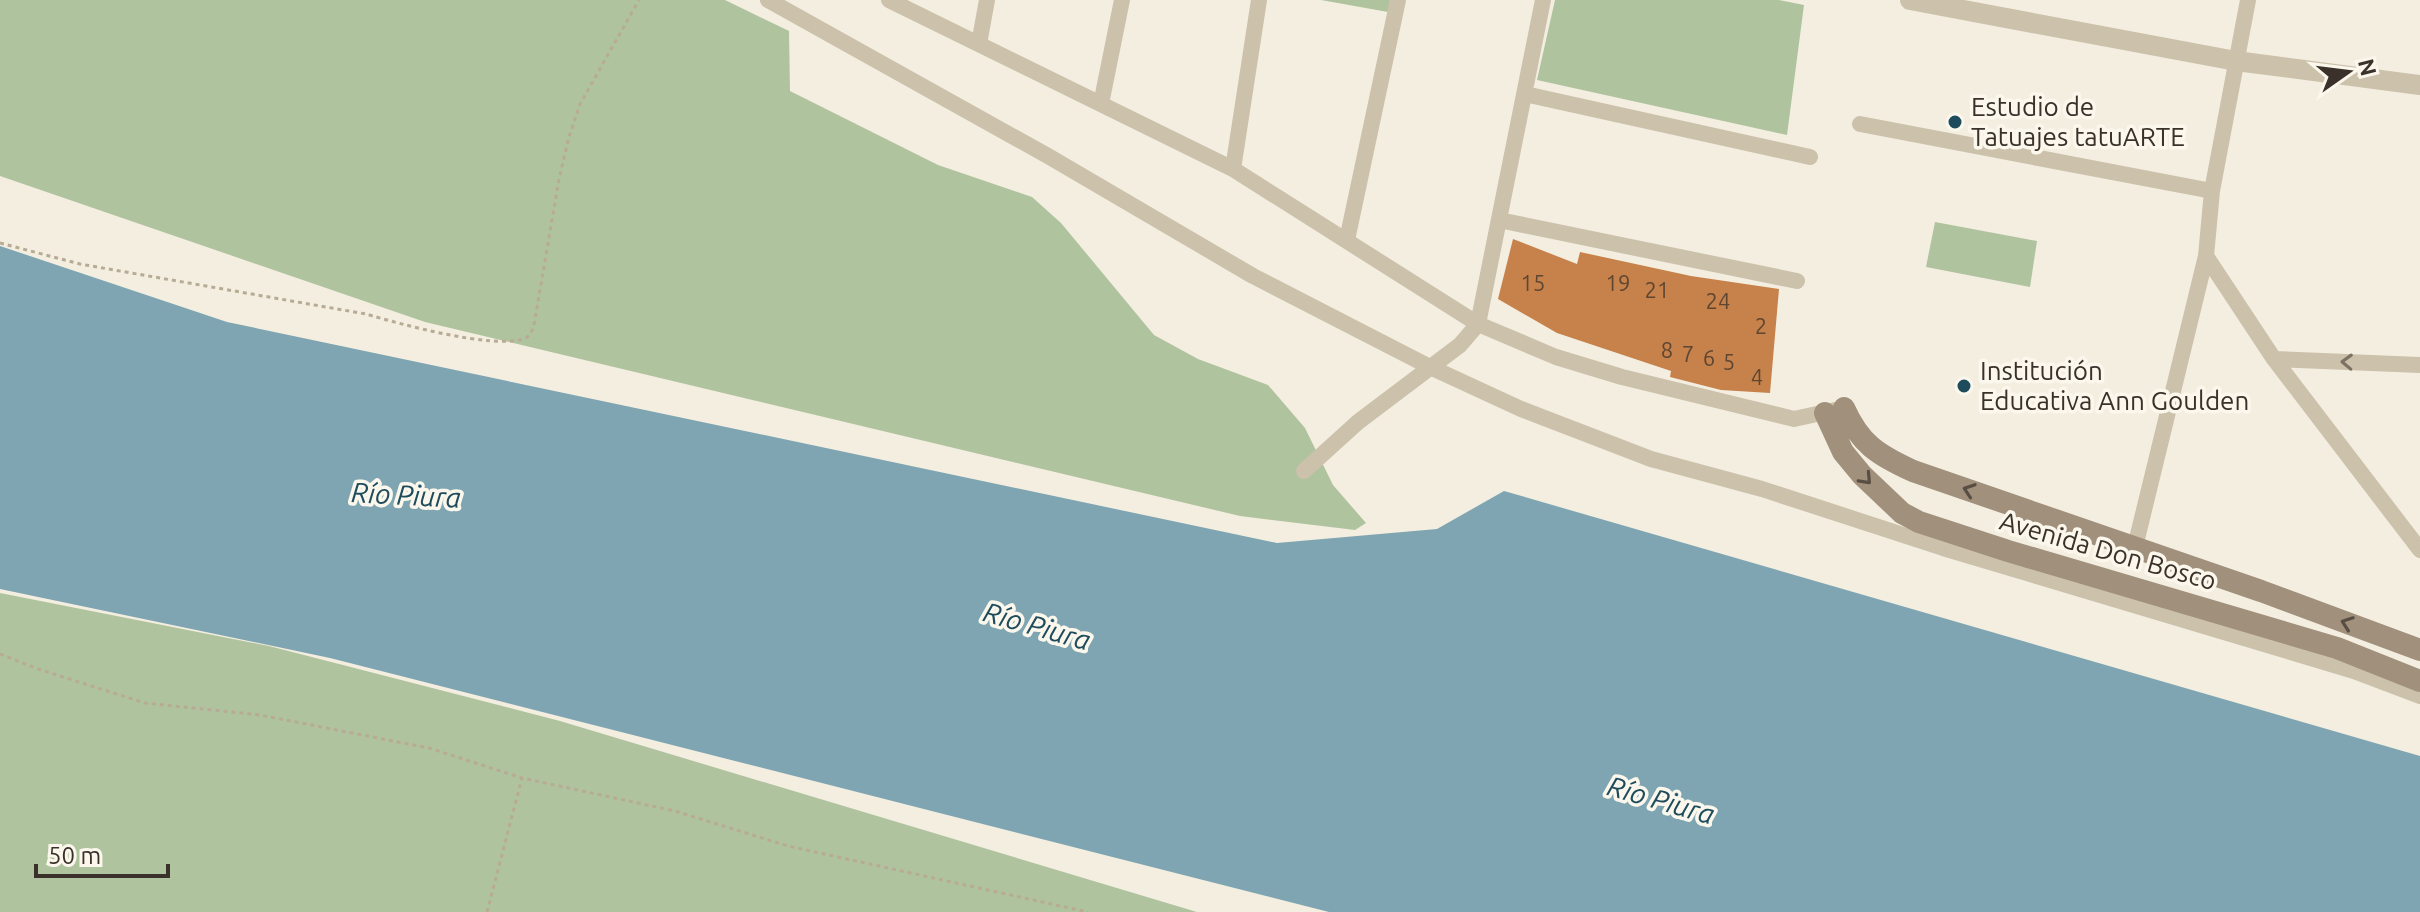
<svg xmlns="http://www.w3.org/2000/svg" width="2420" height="912" viewBox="0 0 2420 912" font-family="Ubuntu,sans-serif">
<rect width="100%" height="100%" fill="#f3eee0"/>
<path fill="#b0c39f" d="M0 0H725L789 31 790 91 938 165 1032 197 1061 223 1154 335 1198 359 1268 385 1305 428 1333 485 1366 523 1355 530 1240 516 425 322 0 176Z
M1321 0H1390L1388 12Z
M1555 0H1779L1804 5 1787 135 1537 80Z
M1935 222 2037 241 2030 287 1926 267Z
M0 593 269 646 560 721 1197 912H0Z"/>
<path fill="#7ea5b1" d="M0 246 227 322 1277 543 1437 529 1504 491 2420 756V912H1329L330 658 0 589Z"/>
<path fill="#c7814a" d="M1513 239 1577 264 1580 252 1691 276 1779 289 1770 393 1721 390 1670 377 1671 371 1557 333 1498 299Z"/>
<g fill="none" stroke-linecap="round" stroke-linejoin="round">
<path stroke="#b8ab95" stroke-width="3" stroke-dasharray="4 4" stroke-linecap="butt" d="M0 243 80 264 366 314C400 324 490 349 523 339 530 337 532 331 534 325L559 179 569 137 580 104 639 0
M0 654 38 669 145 703 260 715 429 748 522 778 675 811 788 846 1088 912
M487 912 522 778"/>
<path stroke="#ccc1ab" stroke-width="16" d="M768 0 1048 156 1253 276 1430 367 1521 409 1651 459 1762 489 1943 548 2354 671 2420 696
M889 0 1233 169 1478 324 1556 357 1622 377 1794 419 1835 410
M979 44 987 0
M1525 94 1810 157
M1101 104 1122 0
M1860 124 2212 191
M1233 169 1259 0
M1499 220 1797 281
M1347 240 1398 0
M2206 256 2274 359 2420 550
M2274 359 2420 365
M1304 471 1358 422 1460 345 1478 324 1543 0
M2135 547 2206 256 2212 191 2248 0"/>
<path stroke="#ccc1ab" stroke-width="20" d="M1910 0 2236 61 2420 85"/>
<path stroke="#a0907c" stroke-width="22" d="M1844 408C1860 444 1878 455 1913 471L2261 591 2420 650
M1825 413 1843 452 1862 475 1902 513 1919 522 2008 551 2337 648 2420 681"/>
</g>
<defs><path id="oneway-chevron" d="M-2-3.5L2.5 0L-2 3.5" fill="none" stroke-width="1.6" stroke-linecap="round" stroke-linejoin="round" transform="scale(2)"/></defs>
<use stroke="#7c7264" href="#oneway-chevron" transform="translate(2347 362) rotate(-178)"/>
<g stroke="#594e43">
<use href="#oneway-chevron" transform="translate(1866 479) rotate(47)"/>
<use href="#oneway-chevron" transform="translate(1969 490) rotate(-161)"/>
<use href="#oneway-chevron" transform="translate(2347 623) rotate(-160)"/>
</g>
<g fill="#1f4c5c" stroke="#fbf7ec" stroke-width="3">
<circle cx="1955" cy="122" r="8"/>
<circle cx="1964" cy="386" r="8"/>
</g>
<g text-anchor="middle" stroke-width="7" stroke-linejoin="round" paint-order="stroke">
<g font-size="22" fill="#5d4632">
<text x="1533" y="291">15</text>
<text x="1618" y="291">19</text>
<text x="1657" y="298">21</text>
<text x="1718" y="309">24</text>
<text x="1761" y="334">2</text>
<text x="1667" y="358">8</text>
<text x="1688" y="362">7</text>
<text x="1709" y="366">6</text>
<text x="1729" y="370">5</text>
<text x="1757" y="385">4</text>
</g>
<g font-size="26" fill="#3a322a" stroke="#fbf7ec" text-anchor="start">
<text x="1971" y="116">Estudio de<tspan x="1971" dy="30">Tatuajes tatuARTE</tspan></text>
<text x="1980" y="380">Institución<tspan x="1980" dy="30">Educativa Ann Goulden</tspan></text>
</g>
<g font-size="26" fill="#3a322a" stroke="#fbf7ec">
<text transform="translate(2108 551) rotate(16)" y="9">Avenida Don Bosco</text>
</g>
<g font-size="28" font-style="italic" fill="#1f4c5c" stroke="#fbf7ec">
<text transform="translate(406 495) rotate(3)" y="10">Río Piura</text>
<text transform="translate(1037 626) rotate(16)" y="10">Río Piura</text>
<text transform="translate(1661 800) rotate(16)" y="10">Río Piura</text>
</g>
</g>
<g transform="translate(2348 72) rotate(76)" stroke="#fbf7ec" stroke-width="6" paint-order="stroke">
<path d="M0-6L14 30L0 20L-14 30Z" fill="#3a322a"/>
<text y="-12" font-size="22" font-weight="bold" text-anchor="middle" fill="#3a322a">N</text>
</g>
<path d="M36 864v12h132v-12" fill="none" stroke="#3a322a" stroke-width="4"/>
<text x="48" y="864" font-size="24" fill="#3a322a" stroke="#fbf7ec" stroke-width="6" paint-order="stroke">50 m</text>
</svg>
